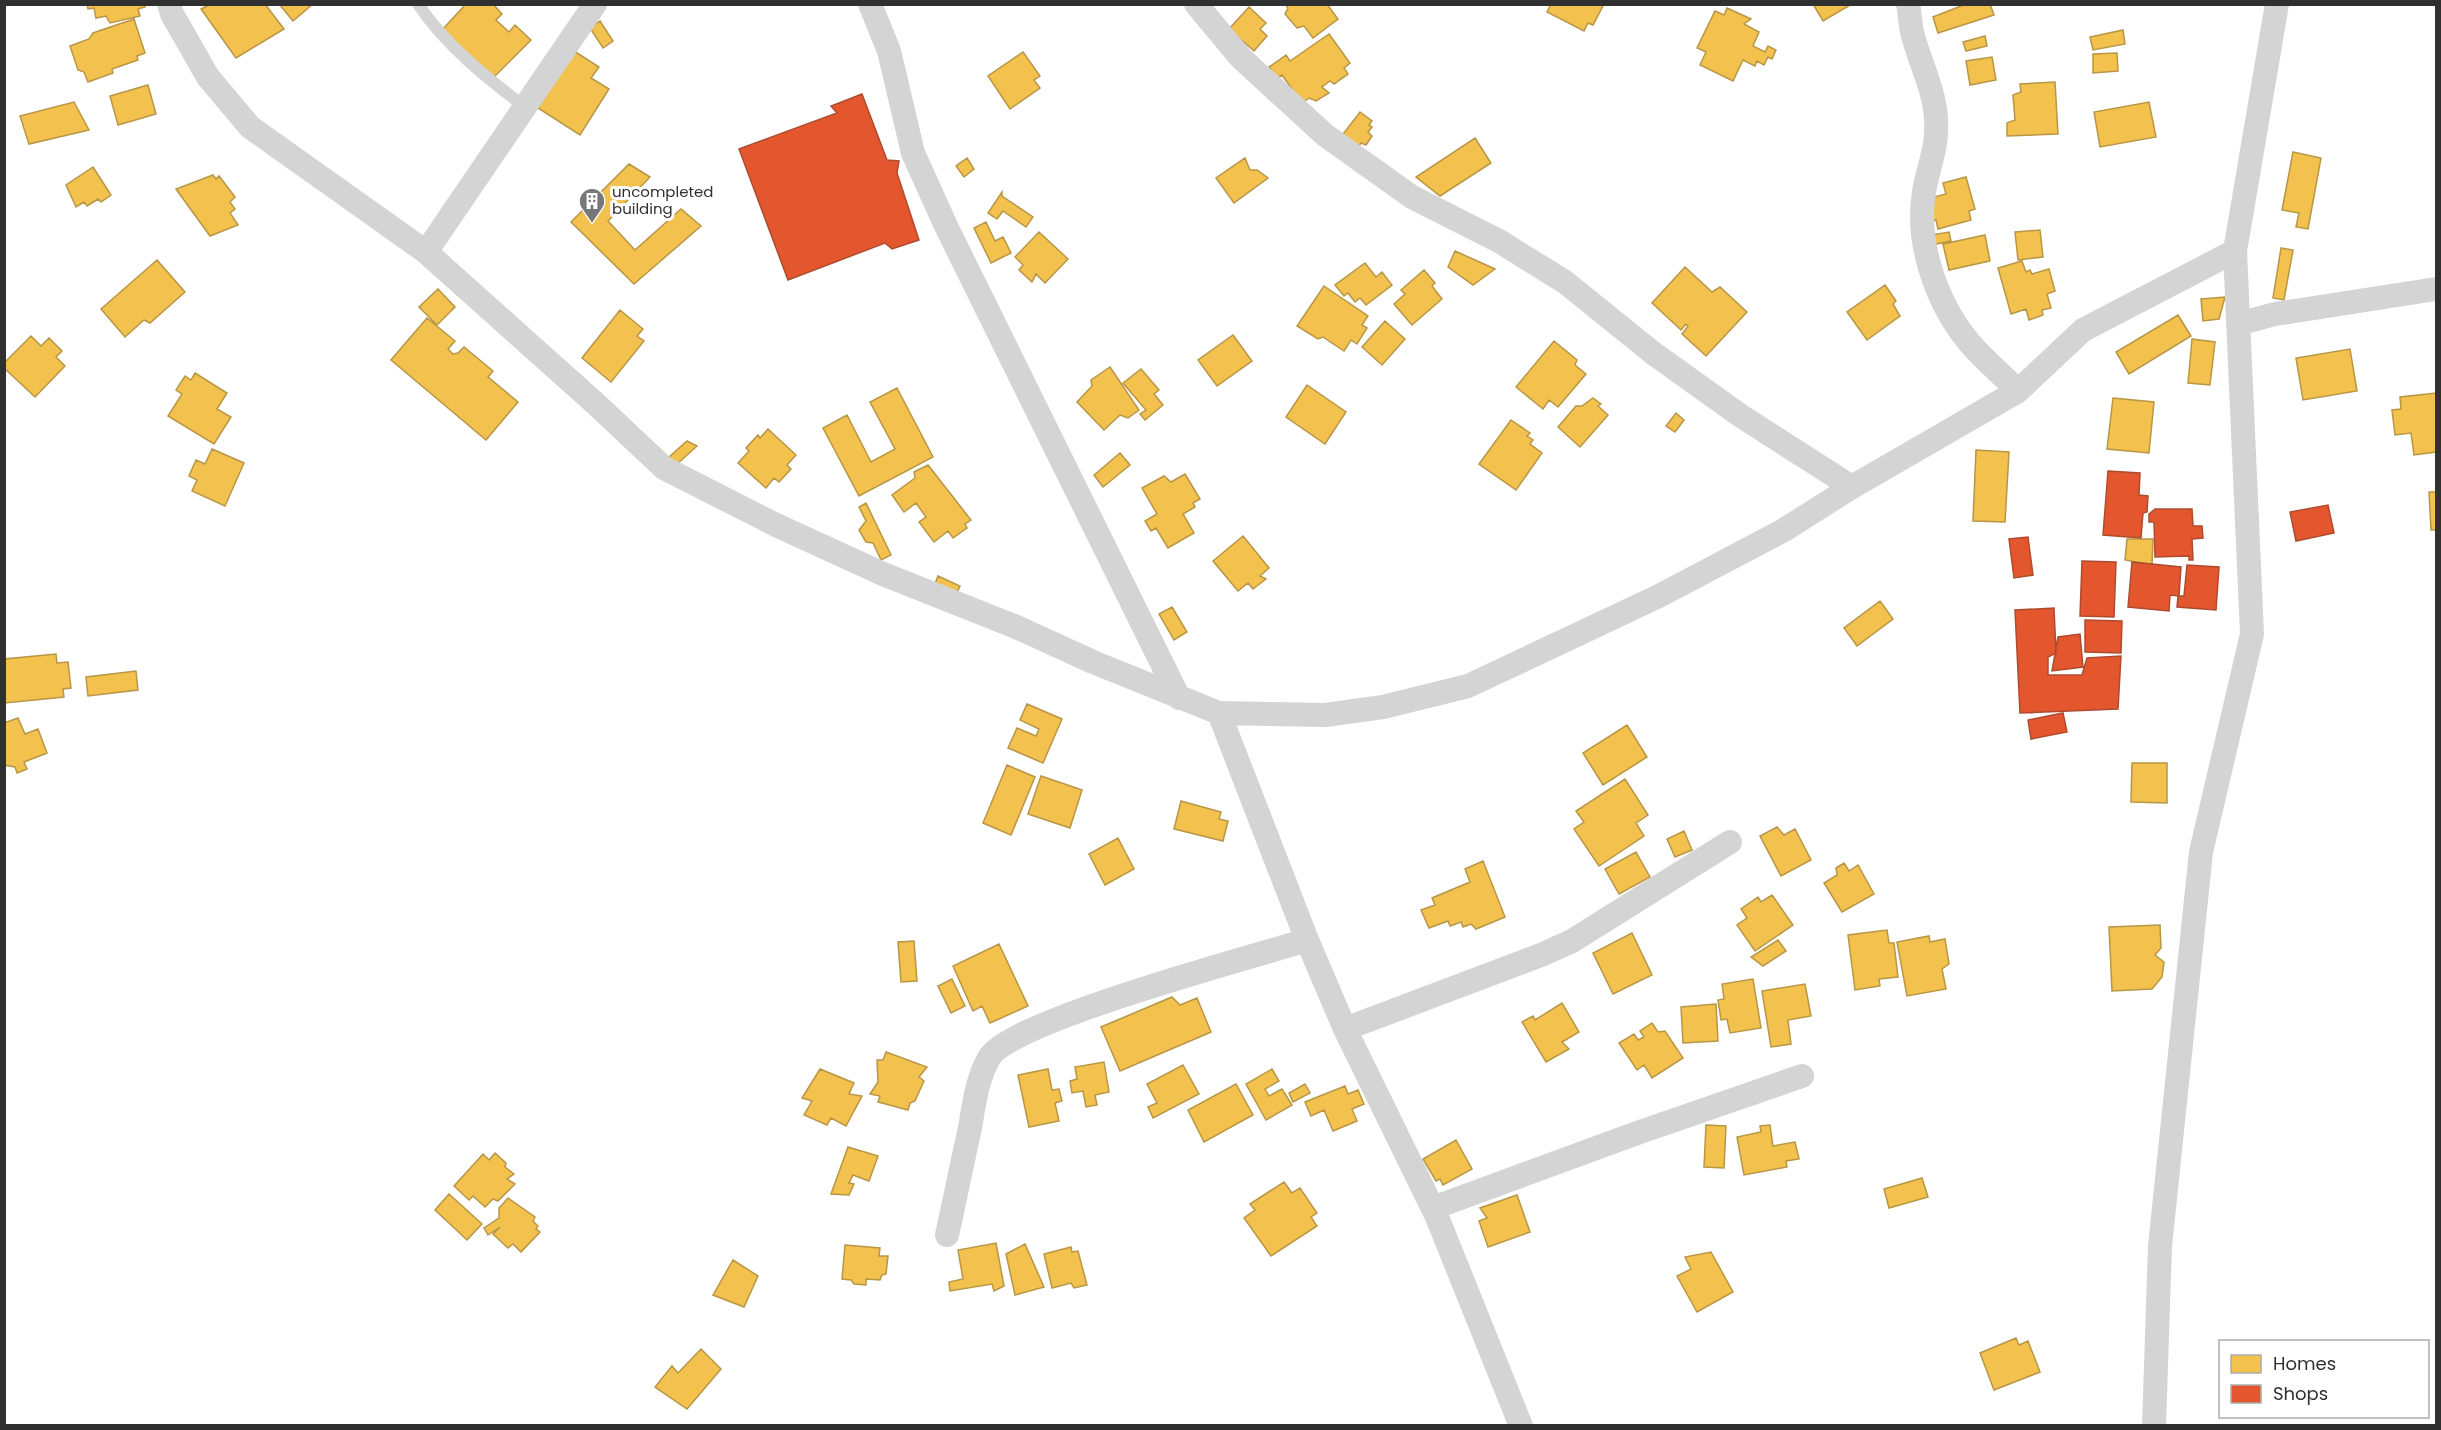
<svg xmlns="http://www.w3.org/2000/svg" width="2441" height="1430" viewBox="0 0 2441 1430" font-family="Poppins,sans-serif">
<rect width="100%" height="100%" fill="#fff"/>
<path fill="#f2c14e" stroke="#b89645" stroke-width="1.5" d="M87 4H145V7L138 9 140 16 110 23 106 16 96 18 94 8 88 9Z
M211 4H265L284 29 236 58 201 9Z
M279 4H313L293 21Z
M466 4H493L502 14 496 20 509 32 515 25 531 40 492 79 442 30Z
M1285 4H1327L1338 19 1313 38 1304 26 1297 28 1285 14 1288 8Z
M1551 4H1604L1593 25 1588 23 1584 31 1547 12Z
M1813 4H1852L1823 21Z
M1966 4H1990L1994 15 1938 33 1933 17Z
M1249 7 1266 23 1260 29 1267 36 1254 51 1229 29Z
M1727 8 1751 19 1744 24 1759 32 1753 46 1765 52 1768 46 1776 50 1772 59 1768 57 1764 65 1757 61 1755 66 1743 60 1733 81 1700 65 1706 52 1697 48 1715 11 1724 15Z
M134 19 145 53 137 56 138 60 112 69 113 73 88 82 84 72 78 70 70 46 89 39 93 33Z
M600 21 613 41 603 48 590 28Z
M2123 30 2125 44 2093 50 2090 37Z
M1329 34 1350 63 1344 68 1348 74 1334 84 1330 81 1322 87 1329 93 1316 101 1309 98 1302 103 1282 75 1277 78 1269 67 1286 55 1290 61Z
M1985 36 1987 46 1966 51 1963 42Z
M574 51 599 67 591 78 609 89 580 135 538 108Z
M1023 52 1040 76 1034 80 1040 88 1010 109 988 76Z
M2117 53 2118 71 2093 73V54Z
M1992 57 1996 80 1970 85 1966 61Z
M2055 82 2058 134 2007 136V123L2015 120 2013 95 2021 92 2020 84Z
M148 85 156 114 118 125 110 96Z
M74 102 89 130 29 144 20 116Z
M2149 102 2156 137 2100 147 2094 112Z
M1360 112 1372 121 1369 125 1372 127 1368 132 1372 136 1366 145 1361 143 1356 150 1340 138Z
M1475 138 1491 163 1440 196 1416 177Z
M2293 152 2321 158 2308 229 2296 227 2299 213 2282 210Z
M967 158 974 169 964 177 956 166Z
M1245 158 1250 170H1257L1268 178 1234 203 1216 178Z
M629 164 650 177 608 221 635 250 681 209 701 226 634 284 571 222Z
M93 167 111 195 101 202 98 199 87 206 84 202 76 207 66 185Z
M213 175 216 179 219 176 235 197 230 202 235 209 230 213 238 225 210 236 176 189Z
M1966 177 1975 209 1969 211 1971 220 1938 229 1936 220 1928 222 1926 199 1946 194 1943 183Z
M1002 192V196L1033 217 1026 227 1003 211 997 219 988 213Z
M986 222 995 241 1003 237 1011 253 991 263 974 228Z
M2040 230 2043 257 2018 260 2015 232Z
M1039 232 1068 259 1045 283 1036 274 1032 282 1019 270 1023 265 1015 257Z
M1949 232 1951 241 1932 245 1931 235Z
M1985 235 1990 261 1949 270 1943 244Z
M2281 248 2293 250 2284 300 2273 298Z
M1455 251 1495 269 1473 285 1448 267Z
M157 260 185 292 150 323 144 320 125 337 101 309Z
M2022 261 2026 272 2030 270 2032 274 2049 269 2055 291 2047 294 2051 308 2042 310 2043 315 2029 320 2026 309 2011 314 1998 268Z
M1365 263 1376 277 1382 272 1392 285 1366 305 1360 298 1355 302 1348 293 1344 296 1335 285Z
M1685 267 1712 292 1720 287 1747 312 1706 356 1682 334 1688 326 1686 324 1681 330 1652 303Z
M1424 270 1435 283 1432 286 1442 299 1412 325 1394 304 1405 294 1401 290Z
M1885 285 1896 301 1893 304 1900 316 1867 340 1847 312Z
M1324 286 1368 316 1362 325 1367 328 1357 344 1351 340 1344 351 1323 337 1318 339 1297 326Z
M438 289 455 307 437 325 419 307Z
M2225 297 2219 319 2203 321 2201 299Z
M620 310 643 329 637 336 644 341 611 382 582 358Z
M2178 315 2191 336 2129 374 2116 352Z
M427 318 455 341 448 349 453 354 458 353 464 347 493 371 488 377 518 402 486 440 391 360Z
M1385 321 1405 339 1382 365 1362 347Z
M1233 335 1252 361 1217 386 1198 360Z
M31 336 41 346 49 338 62 351 56 357 65 366 35 397 4 368V363Z
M2192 339 2215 342 2210 385 2188 383Z
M1554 341 1577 360 1575 365 1586 374 1558 407 1549 400 1543 409 1516 387Z
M2350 349 2357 391 2303 400 2296 358Z
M1110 367 1139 410 1128 418 1120 415 1104 430 1077 402 1092 386 1091 380Z
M1141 369 1159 390 1154 394 1163 405 1145 420 1140 414 1146 410 1123 383Z
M195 373 227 393 217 409 231 417 214 444 168 416 182 394 176 390 185 376 191 380Z
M1307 385 1346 412 1325 444 1286 417Z
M897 388 933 457 859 496 823 428 847 415 871 462 895 449 870 402Z
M2436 393V452L2414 455 2411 433 2395 435 2392 410 2401 409 2400 397Z
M1593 398 1601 404 1598 406 1608 415 1580 447 1558 427 1576 406H1582Z
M2113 398 2154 402 2149 453 2107 449Z
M1676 413 1684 420 1675 432 1666 426Z
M1511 420 1530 433 1527 436 1533 440 1530 444 1542 453 1516 490 1479 464Z
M768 429 796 455 787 465 791 469 779 482 774 478 766 488 738 463 749 451 746 448 758 435 760 438Z
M687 441 697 446 676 465 669 457Z
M212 449 244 463 225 506 192 491 197 480 189 476 196 460 205 464Z
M1976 450 2009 452 2005 522 1973 521Z
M1120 453 1130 465 1103 487 1094 475Z
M928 465 971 520 965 524 967 528 953 538 948 531 934 542 919 522 926 517 916 503 904 512 892 495 915 478 914 472Z
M1185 474 1200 499 1193 503 1195 507 1183 514 1194 533 1168 548 1156 528 1151 531 1145 521 1157 514 1142 488 1164 476 1171 482Z
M2429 492H2436V530H2431Z
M866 503 891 555 881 560 873 543 866 542 859 530 866 521 859 507Z
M1243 536 1269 568 1260 576 1266 579 1253 589 1248 583 1238 591 1213 561Z
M2127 539H2153L2152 565 2125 560Z
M938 576 960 586 954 599 933 589Z
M1880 601 1893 619 1857 646 1844 628Z
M1172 607 1187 632 1174 640 1159 614Z
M56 654 57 663 68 662 71 688 63 689 64 697 5 703 4 659Z
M136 671 138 690 88 696 86 677Z
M1027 704 1062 719 1043 763 1008 748 1017 728 1036 736 1039 729 1020 720Z
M18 718 25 734 38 729 47 753 24 762 27 769 17 773 15 767 4 765V723Z
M1627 725 1647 757 1603 785 1583 753Z
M2132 763H2167V803L2131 802Z
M1007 765 1035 777 1011 835 983 823Z
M1041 776 1082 790 1070 828 1028 814Z
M1625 779 1648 815 1636 823 1644 836 1599 866 1574 829 1584 822 1576 811Z
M1181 801 1221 812 1219 819 1228 821 1223 841 1174 829Z
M1777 827 1784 835 1795 829 1811 860 1781 876 1760 836Z
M1684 831 1692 850 1675 857 1667 839Z
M1118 838 1134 869 1105 885 1089 854Z
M1636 852 1650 877 1619 894 1605 869Z
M1483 861 1505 917 1476 929 1471 924 1463 927 1461 922 1450 926 1448 921 1429 928 1421 910 1435 905 1432 898 1470 882 1465 869Z
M1844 863 1849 871 1858 865 1874 894 1842 912 1824 883 1837 875 1836 868Z
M1772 895 1793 925 1755 951 1737 925 1747 918 1741 909 1758 897 1761 902Z
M2160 925 2161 948 2155 955 2164 962 2162 977 2152 989 2112 991 2109 927Z
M1887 930 1889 943H1894L1898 977 1879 979 1880 986 1855 990 1848 935Z
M1632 933 1652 975 1613 994 1593 953Z
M1929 936 1930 942 1945 939 1949 964 1942 969 1946 989 1907 996 1897 942Z
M1778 940 1786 951 1763 966 1751 957Z
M914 941 917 981 901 982 898 942Z
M999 944 1028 1006 990 1023 982 1006 973 1011 953 966Z
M952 979 965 1006 951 1013 938 986Z
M1753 979 1761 1028 1730 1033 1727 1019 1721 1020 1718 1000 1724 999 1722 984Z
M1805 984 1811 1016 1788 1020 1791 1044 1771 1047 1762 991Z
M1172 997 1180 1005 1197 998 1211 1032 1120 1071 1101 1027Z
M1562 1003 1579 1032 1562 1042 1569 1049 1546 1062 1522 1022 1533 1016 1535 1020Z
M1716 1004 1718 1041 1683 1043 1681 1007Z
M1652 1023 1658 1032 1665 1031 1683 1058 1652 1078 1644 1065 1637 1070 1619 1043 1634 1034 1638 1040 1644 1037 1640 1031Z
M886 1052 927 1067 919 1077 924 1081 915 1101 910 1103 908 1110 878 1102 880 1096 870 1094 878 1082 877 1060H883Z
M1104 1062 1109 1092 1095 1095 1097 1105 1086 1107 1083 1091 1072 1093 1070 1081 1077 1079 1075 1067Z
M1183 1065 1199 1094 1153 1118 1148 1107 1157 1103 1147 1084Z
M820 1069 854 1083 849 1094 862 1096 846 1126 831 1118 827 1125 804 1115 812 1101 802 1098Z
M1048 1069 1052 1090 1059 1089 1062 1101 1055 1103 1059 1121 1029 1127 1018 1075Z
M1272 1069 1279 1081 1265 1089 1269 1096 1282 1089 1292 1105 1266 1120 1246 1084Z
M1236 1084 1253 1115 1204 1142 1188 1110Z
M1305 1084 1310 1093 1293 1102 1289 1093Z
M1345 1086 1348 1094 1358 1090 1364 1104 1352 1109 1357 1121 1333 1131 1324 1110 1311 1116 1305 1102Z
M1706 1125 1726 1126 1724 1168 1704 1167Z
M1770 1125 1773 1146 1795 1142 1799 1159 1786 1161 1787 1167 1744 1175 1737 1137 1761 1132 1760 1126Z
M1456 1140 1472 1169 1443 1185 1440 1179 1436 1181 1423 1159Z
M848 1147 878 1156 869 1181 853 1175 849 1183 854 1184 849 1195 831 1194Z
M495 1153 506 1163 505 1167 514 1174 507 1179 515 1184 498 1201 493 1199 485 1207 473 1196 469 1200 454 1186 483 1154 489 1160Z
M1922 1178 1928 1197 1889 1208 1884 1189Z
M1284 1182 1292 1193 1300 1188 1317 1213 1311 1217 1317 1226 1271 1256 1244 1218 1255 1210 1250 1204Z
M449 1194 482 1224 467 1240 435 1210Z
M1517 1195 1530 1232 1488 1247 1479 1221 1487 1218 1480 1208Z
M508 1198 535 1217 533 1221 538 1226 536 1229 540 1232 521 1252 513 1244 508 1248 493 1234 500 1227 488 1235 484 1228 499 1218V1208Z
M996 1243 1004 1286 994 1291 992 1284 950 1291 949 1282 963 1279 958 1250Z
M1025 1244 1044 1287 1015 1295 1006 1254Z
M845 1245 880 1248 879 1256H888L886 1274 882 1275 880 1280 866 1279V1285L854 1284 851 1280 842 1279Z
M1071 1247 1072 1252 1078 1251 1087 1285 1074 1288 1071 1283 1052 1288 1044 1254Z
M1711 1252 1733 1292 1697 1312 1677 1276 1691 1269 1685 1257Z
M733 1260 758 1276 744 1307 713 1295Z
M2016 1338 2019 1345 2028 1341 2040 1372 1994 1390 1980 1353Z
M701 1349 721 1369 687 1409 655 1387 672 1366 678 1373Z"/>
<path fill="#e4572e" stroke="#ae4b2f" stroke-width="1.5" d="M862 94 887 160 899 161 897 173 919 240 892 249 885 243 788 280 739 149 837 113 831 106Z
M2108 471 2140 473 2139 495 2148 496 2147 512 2143 513 2141 538 2103 535Z
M2328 505 2334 533 2296 541 2290 512Z
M2155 509H2192L2193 526H2202L2203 538 2192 539 2193 560H2189V556L2155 557 2154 522H2149V514Z
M2028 537 2033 575 2014 578 2009 539Z
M2082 561 2116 562 2114 617 2080 616Z
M2132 562 2181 567 2179 596 2170 595 2169 611 2128 607Z
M2187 565 2219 567 2216 610 2177 607 2178 596H2184Z
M2054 608 2056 653 2048 657V675H2082L2087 658 2121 656 2118 709 2020 713 2015 610Z
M2085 620 2122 621 2121 653 2085 652Z
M2080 634 2083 667 2052 671 2058 637Z
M2063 713 2067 732 2031 739 2028 720Z"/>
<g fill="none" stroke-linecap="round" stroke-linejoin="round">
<path stroke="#d4d4d4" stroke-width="12" d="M418 4C445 45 487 78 525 107"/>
<path stroke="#d4d4d4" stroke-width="24" d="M169 4 172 14 208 77 250 127 426 252 596 404 664 468 776 525 883 574 1014 626 1093 662 1219 713 1325 715 1383 707 1468 686 1657 597 1784 530 1852 487 2018 391 2083 330 2235 251
M870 4 889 51 913 153 946 226 1179 698
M1196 4 1241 58 1325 135 1412 197 1499 241 1565 282 1653 353 1741 416 1852 487
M1908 4C1910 13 1910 23 1912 32 1919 61 1935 90 1936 120 1938 147 1928 167 1924 192 1915 246 1939 310 1975 349 1989 364 2004 377 2018 391
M426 252 595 4
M2238 324 2275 314 2436 289
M1219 713 1307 940 1345 1029 1437 1217 1521 1426
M1345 1029 1541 955 1572 941 1730 842
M1433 1208 1640 1132 1802 1076
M947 1235C955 1199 962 1163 970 1128 974 1104 977 1079 989 1058 1009 1021 1256 956 1307 940
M2154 1426 2160 1246 2201 852 2252 634 2235 251 2277 4"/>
</g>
<defs>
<g id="building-pin" transform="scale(1.35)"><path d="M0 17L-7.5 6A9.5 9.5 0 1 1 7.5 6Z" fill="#787878" stroke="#fff"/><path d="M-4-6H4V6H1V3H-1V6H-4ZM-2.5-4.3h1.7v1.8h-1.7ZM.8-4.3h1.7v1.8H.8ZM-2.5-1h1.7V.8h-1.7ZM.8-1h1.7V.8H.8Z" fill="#fff"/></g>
</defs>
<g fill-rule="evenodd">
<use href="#building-pin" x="592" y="201"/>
</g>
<g text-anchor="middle" stroke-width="6" stroke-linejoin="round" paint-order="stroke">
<g font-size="15" fill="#303030" stroke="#fff" text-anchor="start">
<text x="612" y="197">uncompleted<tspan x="612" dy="17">building</tspan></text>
</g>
</g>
<rect width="2441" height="1430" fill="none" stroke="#303030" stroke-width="12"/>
<rect x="2219" y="1340" width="210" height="78" fill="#ffffff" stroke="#acacac" stroke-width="1.5"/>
<rect x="2231" y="1355" width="30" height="18" fill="#f2c14e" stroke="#acacac" stroke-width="1.5"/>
<text x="2273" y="1370" font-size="18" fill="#303030">Homes</text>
<rect x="2231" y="1385" width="30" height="18" fill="#e4572e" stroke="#acacac" stroke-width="1.5"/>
<text x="2273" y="1400" font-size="18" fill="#303030">Shops</text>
</svg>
